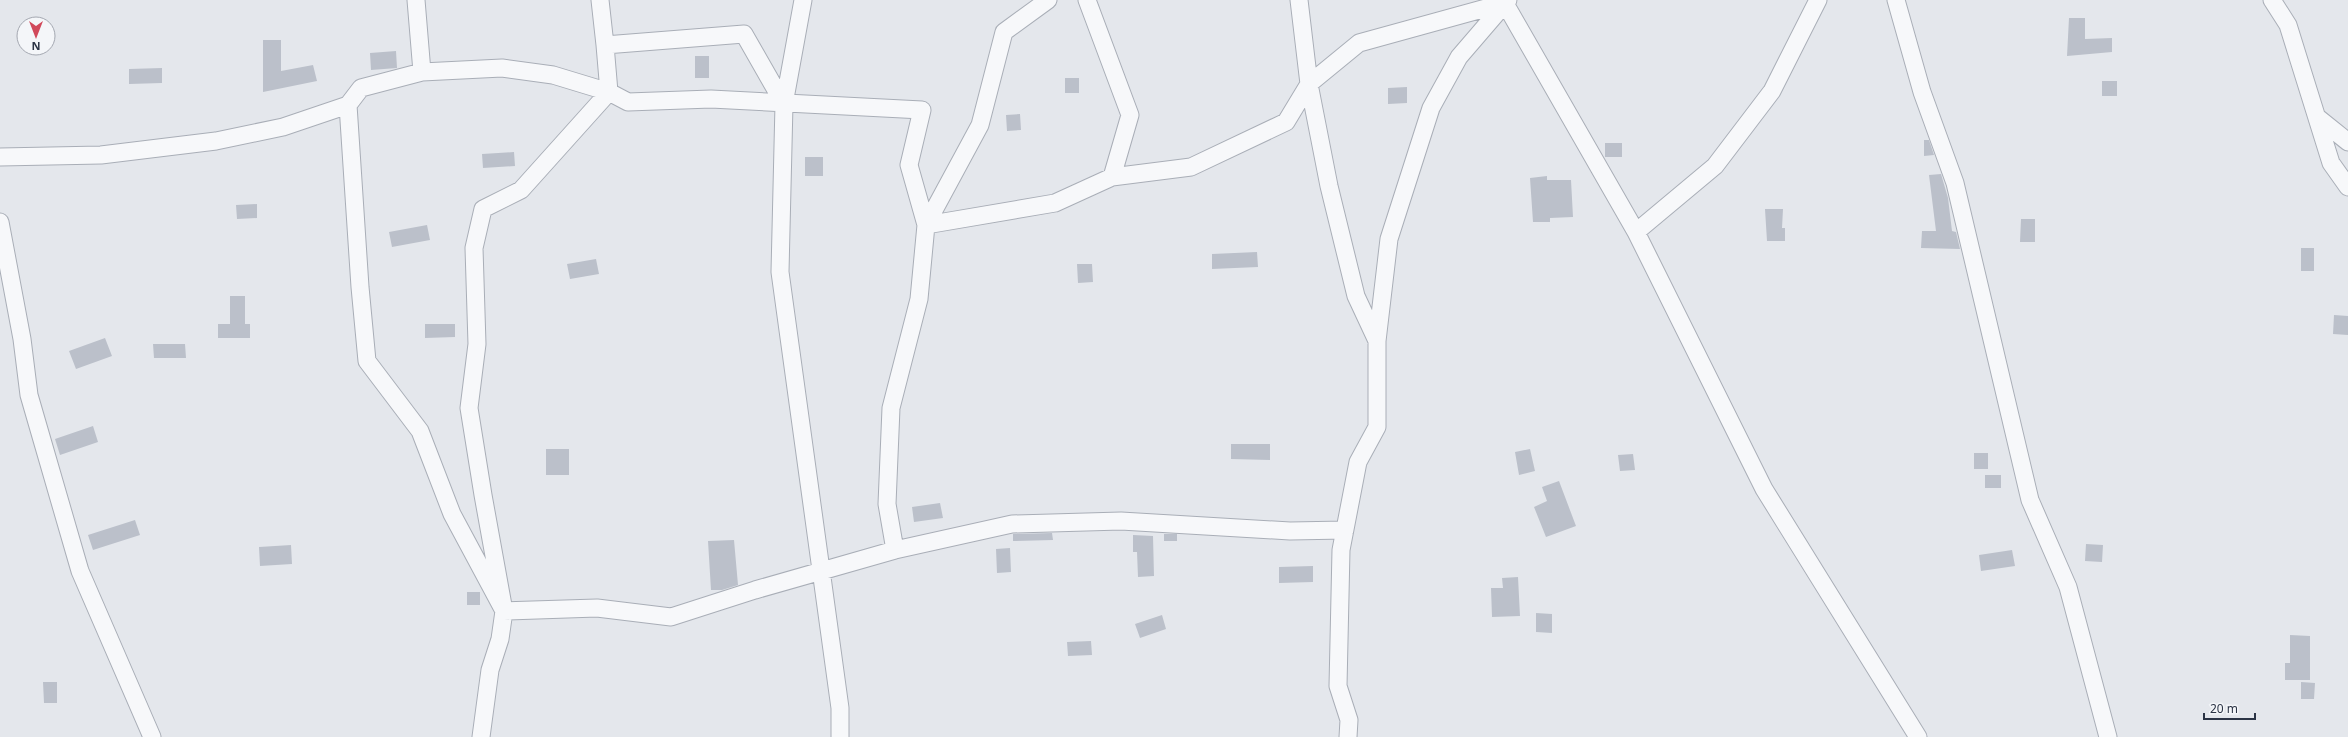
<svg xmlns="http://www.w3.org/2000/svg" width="2348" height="737" viewBox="0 0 2348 737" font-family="'Noto Sans',sans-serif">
<rect width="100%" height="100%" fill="#e4e7ec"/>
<path fill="#bbc0ca" d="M2069 18H2085V39L2112 38V52L2067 56Z
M263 40H281V71L313 65 317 81 263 92Z
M396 51 397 68 371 70 370 53Z
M695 56H709V78H695Z
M162 68V83L129 84V69Z
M1065 78H1079V93H1065Z
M2102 81H2117V96H2102Z
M1407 87V103L1388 104V88Z
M1020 114 1021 130 1007 131 1006 115Z
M1924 140H1929L1934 155 1924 156Z
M1605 143H1622V157H1605Z
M514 152 515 166 483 168 482 154Z
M805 157H823V176H805Z
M1941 174 1948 198 1952 231 1956 232 1960 249 1921 248 1922 231H1936L1929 175Z
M1547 176V180H1571L1573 217 1550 218V222H1533L1530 178Z
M257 204V218L237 219 236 205Z
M1765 209H1783L1782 228H1785V241H1767Z
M2021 219H2035V242H2020Z
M427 225 430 240 392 247 389 232Z
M2301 248H2314V271H2301Z
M1257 252 1258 267 1212 269V254Z
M596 259 599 274 570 279 567 264Z
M1077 264H1092L1093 282 1078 283Z
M230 296H245V324H250V338H218V324H230Z
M2334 315 2348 316V335L2333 334Z
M425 324H455V337L425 338Z
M105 338 112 356 76 369 69 351Z
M153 344H185L186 358H154Z
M93 426 98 442 60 455 55 439Z
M1231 444H1270V460L1231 459Z
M546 449H569V475H546Z
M1530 449 1535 471 1519 475 1515 452Z
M1974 453H1988V469H1974Z
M1633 454 1635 470 1620 471 1618 455Z
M1985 475H2001V488H1985Z
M1559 481 1576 526 1546 537 1534 507 1547 501 1542 487Z
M940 503 943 518 914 522 912 507Z
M135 520 140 535 93 550 88 535Z
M1052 533 1053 540 1013 541V534Z
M1164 534H1177V541H1164Z
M1133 535 1153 536 1154 576 1138 577 1137 552H1133Z
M734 540 738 585 722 590H711L708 541Z
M2086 544 2103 545 2102 562 2085 561Z
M291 545 292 564 260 566 259 547Z
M1010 548 1011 572 997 573 996 549Z
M2012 550 2015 566 1981 571 1979 555Z
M1313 566V582L1279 583V567Z
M1518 577 1520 616 1492 617 1491 588H1503L1502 578Z
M467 592H480V605H467Z
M1536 613 1552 614V633L1536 632Z
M1162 615 1166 629 1140 638 1135 624Z
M2290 635 2310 636V680H2285V663H2290Z
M1091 641 1092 655 1068 656 1067 642Z
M43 682H57V703H44Z
M2301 682 2315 683 2314 699H2301Z"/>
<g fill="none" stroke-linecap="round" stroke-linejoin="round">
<g stroke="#a9aeb7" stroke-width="19">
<path id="street" d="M416 0 422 72 502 68 553 75 609 92 628 102 711 99 922 110 909 165 926 225
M600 0 605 45 744 34 784 104
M803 0 784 104 780 272 840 708V737
M1087 0 1130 115 1112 177
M1299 0 1309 84 1329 186 1356 296 1377 341
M1503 0 1636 232 1764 489 1918 737
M1896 0 1922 92 1955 183 2030 500 2068 587 2108 737
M2272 0 2288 25 2331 163 2348 187
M605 45 609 92 521 190 483 209 474 248 477 344 469 408 483 495 504 611 597 608 671 617 755 590 895 550 1012 524 1121 521 1290 531 1345 530
M348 105 360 287 367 361 420 431 452 514 504 611 500 639 490 670 481 737
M2317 117 2348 142
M0 157 101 155 216 141 283 127 348 105 361 88 422 72
M0 222 22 339 29 395 80 571 152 737
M926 225 1055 203 1112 177 1191 167 1286 122 1309 84 1359 43 1504 3
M1636 232 1715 166 1772 91 1818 0
M895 550 887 504 891 408 919 299 926 225 980 125 1004 32 1048 0
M1348 737 1349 720 1338 686 1341 550 1358 462 1377 427V341L1389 239 1431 108 1459 57 1508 0"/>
</g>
<use href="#street" stroke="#f7f8fa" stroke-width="17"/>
</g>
<g transform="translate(36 36) rotate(180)"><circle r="19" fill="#f4f6f9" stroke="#a4a8b1"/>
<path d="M0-3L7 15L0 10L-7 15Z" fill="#d1495b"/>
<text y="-6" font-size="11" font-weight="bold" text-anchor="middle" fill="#2b3445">N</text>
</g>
<path d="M2204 713v6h51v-6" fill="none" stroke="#2b3445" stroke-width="2"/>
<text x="2210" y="713" font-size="12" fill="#2b3445" stroke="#f4f6f9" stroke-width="3" paint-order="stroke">20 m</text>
</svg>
